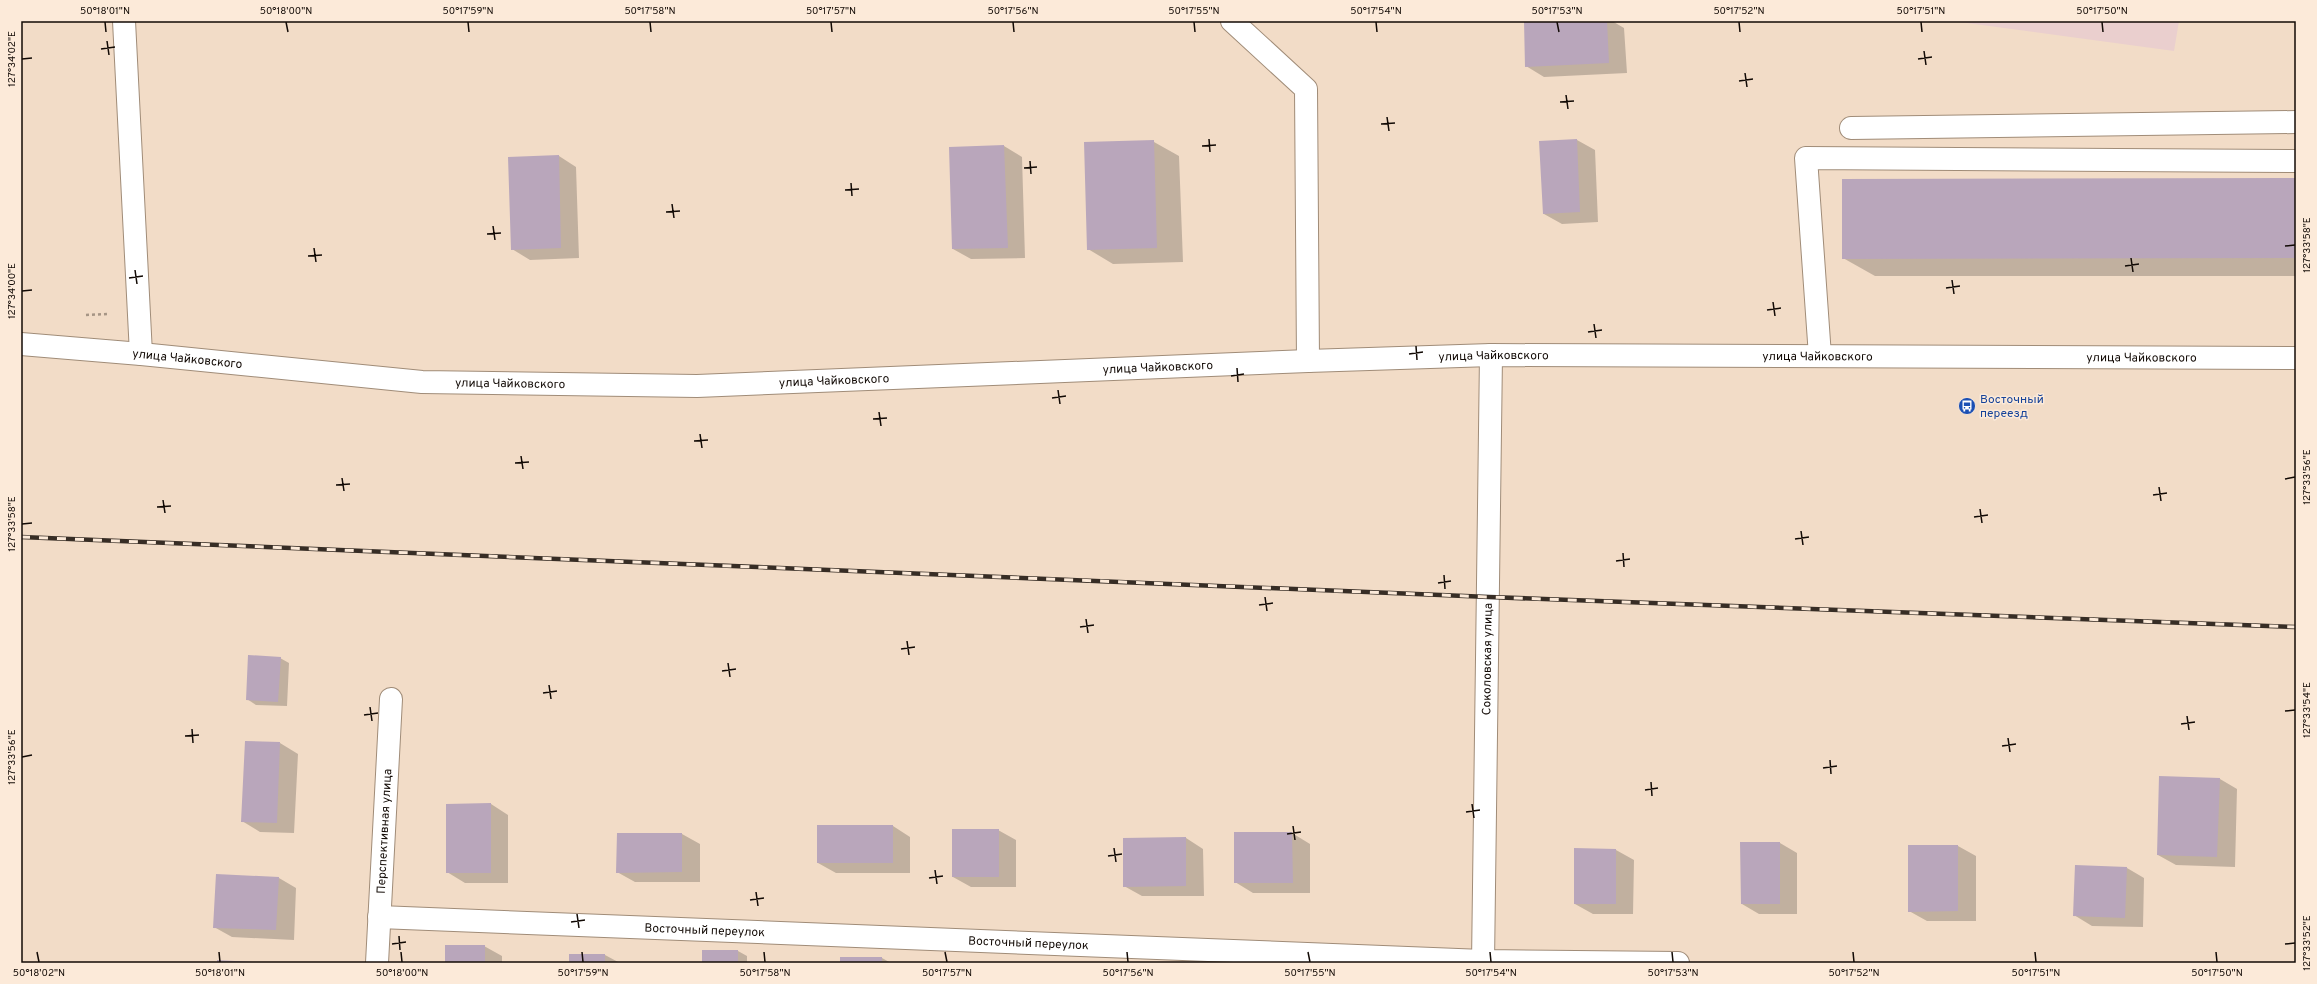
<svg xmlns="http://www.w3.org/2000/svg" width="2317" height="984" viewBox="0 0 2317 984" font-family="Overpass,sans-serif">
<rect width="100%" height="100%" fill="#f2dcc7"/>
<path fill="#eacfce" d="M1952 21H2179L2174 51Z"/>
<path fill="#0003" d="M1525 21H1612L1624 28 1627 73 1544 77 1526 66Z
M1577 140 1595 150 1598 222 1562 224 1544 214 1540 142Z
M1154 142 1179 156 1183 262 1113 264 1088 249Z
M1004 146 1022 157 1025 258 971 259 953 249Z
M559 156 576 167 579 258 530 260 512 249Z
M2296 179V276H1875L1843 258Z
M280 658 289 663 287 706 256 705 247 699Z
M280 743 298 754 294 833 260 832 242 821Z
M2220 779 2237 789 2235 867 2176 865 2158 855Z
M491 804 508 815V883H465L447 872Z
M893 826 910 837V873H836L818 863Z
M998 830 1016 840V887H971L953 877Z
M1235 833H1292L1310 844V893H1253L1235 882Z
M682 834 700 844V882H635L617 872Z
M1186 838 1203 849 1204 896H1142L1124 886Z
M1780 843 1797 853V914H1759L1742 904Z
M1958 846 1976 856V921H1927L1909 911Z
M1616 850 1634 860 1633 914H1593L1575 904Z
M2127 868 2144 878 2143 927 2092 926 2074 915Z
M279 878 296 888 294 940 232 937 214 927Z
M484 946 502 956V963H446Z
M738 951 747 956V963H703Z
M570 955H605L620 963H570Z
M882 958 891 963H841Z"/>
<path fill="#b9a6bb" d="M1524 21H1607L1609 63 1525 67Z
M1577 139 1580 212 1543 214 1539 141Z
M1154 140 1157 248 1087 250 1084 142Z
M1004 145 1008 248 952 249 949 147Z
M559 155 561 248 511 250 508 157Z
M2296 178V258L1842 259V179Z
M248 655 281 657 278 702 246 700Z
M245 741 280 742 277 823 241 822Z
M2159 776 2220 778 2217 857 2157 855Z
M491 803V873H446V804Z
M817 825H893V863H817Z
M952 829H999V877H952Z
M1234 832H1292L1293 883H1234Z
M617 833H682V872L616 873Z
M1186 837V886L1123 887V838Z
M1740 842H1780V904H1741Z
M1908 845H1958V911L1908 912Z
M1574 848 1616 849V904H1574Z
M2075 865 2127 867 2125 918 2073 916Z
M216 874 279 877 276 930 213 928Z
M445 945H485V963H445Z
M702 950H738V963H702Z
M569 954H605V963H569Z
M840 957H882V963H840Z
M217 960 253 962V963H217Z"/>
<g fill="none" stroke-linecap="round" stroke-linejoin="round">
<g stroke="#a08c78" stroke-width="24">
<g id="minor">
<path d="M124 21 141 354"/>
<path d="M1232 21 1306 89 1308 361"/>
<path d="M1851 128 2296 122"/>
<path id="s1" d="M21 344 141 354 422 382 697 386 1308 361 1491 355 2296 358"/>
<path d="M1820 356 1806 158 2296 161"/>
<path id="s2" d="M379 917 1483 961 1678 963"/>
<path id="s3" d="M377 963 391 699"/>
<path id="s4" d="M1483 963 1491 355"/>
</g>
</g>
<path stroke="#a69585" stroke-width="2.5" stroke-dasharray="3 3" stroke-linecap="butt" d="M86 315 107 314"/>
<use href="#minor" stroke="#fff" stroke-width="22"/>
<g stroke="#372d25" stroke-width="4.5">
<path id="rail" d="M21 537 1489 597 2296 627"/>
</g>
<use href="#rail" stroke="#fcead9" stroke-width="3" stroke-dasharray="9" stroke-linecap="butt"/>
</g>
<path fill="none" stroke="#120a05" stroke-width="1.5" d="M105 22 106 32M286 22 288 32M468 22 469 32M650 22 651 32M831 22 832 32M1013 22 1014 32M1194 22 1195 32M1376 22 1377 32M1557 22 1559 32M1739 22 1740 32M1921 22 1922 32M2102 22 2103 32M107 41 109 55M101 49 115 47M1924 51 1926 65M22 59 32 58M1918 59 1932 57M1745 73 1747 87M1739 81 1753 79M1566 95 1568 109M1560 102 1574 101M1387 117 1389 131M1381 124 1395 123M1209 139 1210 152M1202 146 1216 145M1030 161 1031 174M1024 168 1037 167M851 183 852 196M845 190 859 189M672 204 674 218M666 212 680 211M493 226 495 240M487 234 501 233M2285 246 2295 245M314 248 316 262M308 256 322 255M2131 258 2133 272M2125 266 2139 264M135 270 137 284M129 278 143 276M1952 280 1954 294M1946 288 1960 286M22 291 32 290M1773 302 1775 316M1767 310 1781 308M1594 324 1596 338M1588 332 1602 330M1416 346 1417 360M1409 354 1423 352M1237 368 1238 382M1231 376 1244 374M1058 390 1060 404M1052 398 1066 396M879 412 881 426M873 419 887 418M700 434 702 448M694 441 708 440M521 456 523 469M515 463 529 462M342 478 344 491M2285 479 2295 477M336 485 350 484M2159 487 2161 501M2153 495 2167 493M163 500 165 513M157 507 171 506M1980 509 1982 523M1974 517 1988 515M22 524 32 523M1801 531 1803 545M1795 539 1809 537M1623 553 1624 567M1616 561 1630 559M1444 575 1445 589M1438 583 1451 581M1265 597 1267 611M1259 605 1273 603M1086 619 1088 633M1080 627 1094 625M907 641 909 655M901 649 915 647M728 663 730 677M722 671 736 669M549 685 551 699M543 693 557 691M370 707 372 721M2285 711 2295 710M364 715 378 713M2187 716 2189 730M2181 724 2195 722M192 729 193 743M185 736 199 735M2008 738 2010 752M2002 746 2016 744M22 757 32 755M1830 760 1831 774M1823 768 1837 766M1651 782 1652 796M1645 790 1658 788M1472 804 1474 818M1466 812 1480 810M1293 826 1295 840M1287 834 1301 832M1114 848 1116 862M1108 856 1122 854M935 870 937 884M929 878 943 876M756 892 758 906M750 900 764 898M577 914 579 928M571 922 585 920M399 936 400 950M392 944 406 942M2285 944 2295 943M37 952 39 962M219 952 220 962M401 952 402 962M582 952 583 962M764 952 765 962M945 952 947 962M1127 952 1128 962M1308 952 1310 962M1490 952 1491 962M1672 952 1673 962M1853 952 1854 962M2035 952 2036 962M2216 952 2217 962"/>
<defs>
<g id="bus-disc" transform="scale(0.9)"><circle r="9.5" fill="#1a4fb4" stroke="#fcead9"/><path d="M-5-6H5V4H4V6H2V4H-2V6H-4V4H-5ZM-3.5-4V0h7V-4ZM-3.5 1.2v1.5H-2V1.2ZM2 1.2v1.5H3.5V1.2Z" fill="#fff"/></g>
</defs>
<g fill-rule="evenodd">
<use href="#bus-disc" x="1967" y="406"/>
</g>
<g text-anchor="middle" stroke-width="3" stroke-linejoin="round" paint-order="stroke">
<g font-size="12" fill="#120a05" stroke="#fcead9">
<text dy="4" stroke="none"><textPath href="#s1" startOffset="1475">улица Чайковского</textPath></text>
<text dy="4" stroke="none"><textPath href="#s1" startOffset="1799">улица Чайковского</textPath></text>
<text dy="4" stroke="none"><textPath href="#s1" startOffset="167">улица Чайковского</textPath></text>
<text dy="4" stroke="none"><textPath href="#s1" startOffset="2123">улица Чайковского</textPath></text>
<text dy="4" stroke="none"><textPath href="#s1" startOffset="1139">улица Чайковского</textPath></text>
<text dy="4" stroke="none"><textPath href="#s1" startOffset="815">улица Чайковского</textPath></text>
<text dy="4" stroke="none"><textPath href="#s1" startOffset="491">улица Чайковского</textPath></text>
<text dy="4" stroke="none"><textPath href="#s4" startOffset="304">Соколовская улица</textPath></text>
<text dy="4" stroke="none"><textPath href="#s3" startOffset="132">Перспективная улица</textPath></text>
<text dy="4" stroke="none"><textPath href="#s2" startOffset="326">Восточный переулок</textPath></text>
<text dy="4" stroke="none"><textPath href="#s2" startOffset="650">Восточный переулок</textPath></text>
</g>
<g font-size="12" fill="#164399" stroke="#fcead9" text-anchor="start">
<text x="1980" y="403">Восточный<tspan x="1980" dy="14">переезд</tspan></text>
</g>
</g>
<rect width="2317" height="984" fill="none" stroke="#fcead9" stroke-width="44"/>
<rect x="22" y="22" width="2273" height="940" fill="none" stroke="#120a05" stroke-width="1.5"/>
<g font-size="10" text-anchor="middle" fill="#120a05">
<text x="105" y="14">50°18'01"N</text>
<text x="286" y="14">50°18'00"N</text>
<text x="468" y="14">50°17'59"N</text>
<text x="650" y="14">50°17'58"N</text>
<text x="831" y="14">50°17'57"N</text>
<text x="1013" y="14">50°17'56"N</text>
<text x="1194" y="14">50°17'55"N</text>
<text x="1376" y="14">50°17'54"N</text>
<text x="1557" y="14">50°17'53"N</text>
<text x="1739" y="14">50°17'52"N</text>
<text x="1921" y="14">50°17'51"N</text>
<text x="2102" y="14">50°17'50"N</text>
<text transform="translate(11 59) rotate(-90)" y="4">127°34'02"E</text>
<text transform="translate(2306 245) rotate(-90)" y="4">127°33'58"E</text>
<text transform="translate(11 291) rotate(-90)" y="4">127°34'00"E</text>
<text transform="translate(2306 477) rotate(-90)" y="4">127°33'56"E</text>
<text transform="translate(11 524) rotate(-90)" y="4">127°33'58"E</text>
<text transform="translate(2306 710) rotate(-90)" y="4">127°33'54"E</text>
<text transform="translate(11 757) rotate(-90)" y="4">127°33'56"E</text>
<text transform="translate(2306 943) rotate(-90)" y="4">127°33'52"E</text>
<text x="39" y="976">50°18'02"N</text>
<text x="220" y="976">50°18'01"N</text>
<text x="402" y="976">50°18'00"N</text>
<text x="583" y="976">50°17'59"N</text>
<text x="765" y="976">50°17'58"N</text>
<text x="947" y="976">50°17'57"N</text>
<text x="1128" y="976">50°17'56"N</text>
<text x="1310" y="976">50°17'55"N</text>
<text x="1491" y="976">50°17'54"N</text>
<text x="1673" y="976">50°17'53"N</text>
<text x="1854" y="976">50°17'52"N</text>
<text x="2036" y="976">50°17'51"N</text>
<text x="2217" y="976">50°17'50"N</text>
</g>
</svg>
